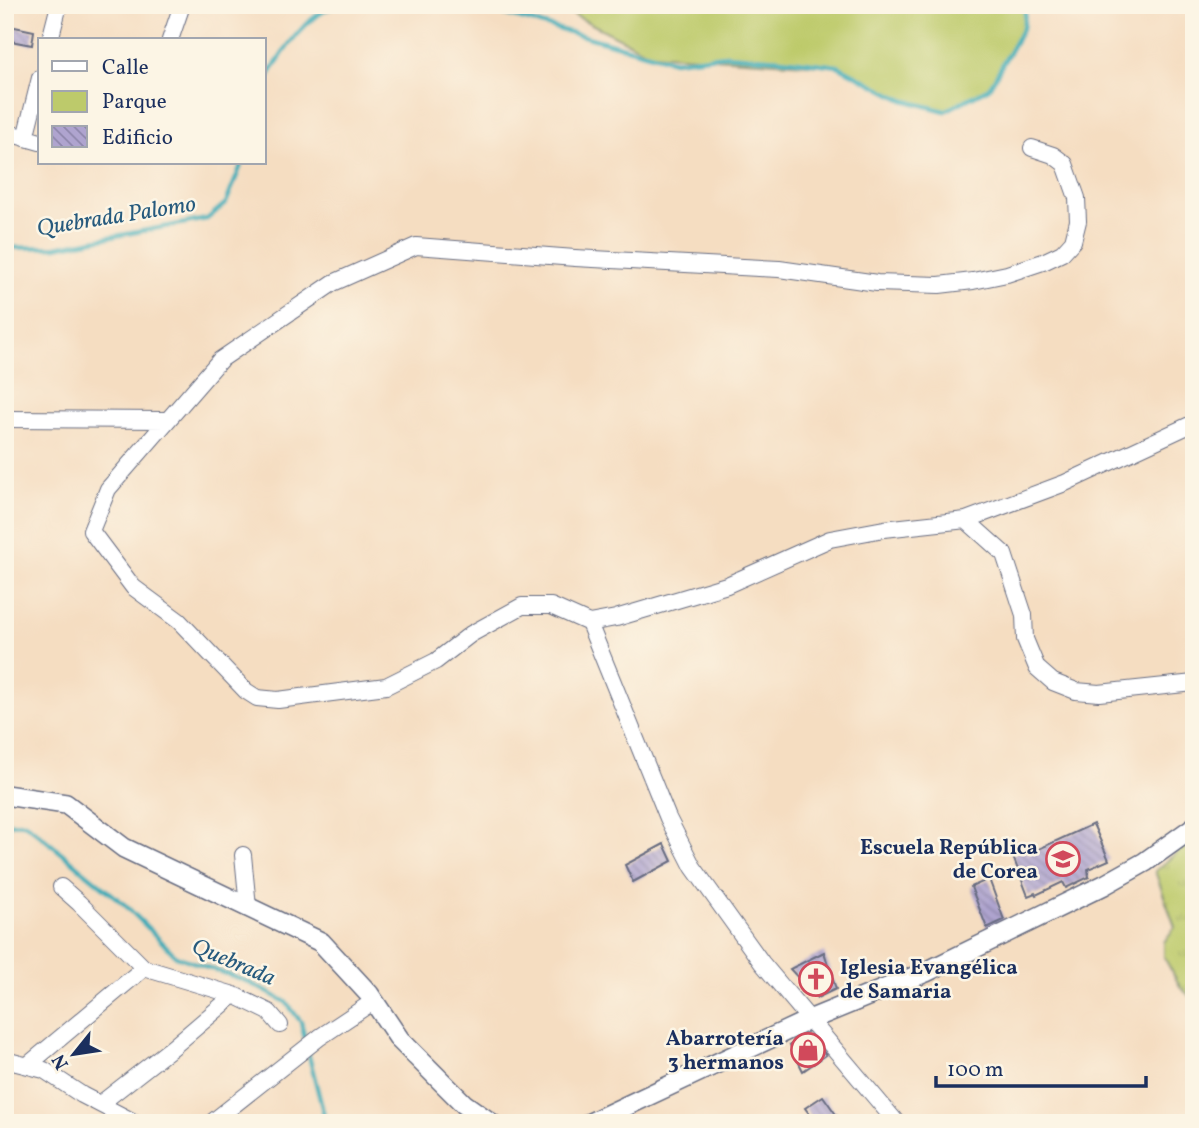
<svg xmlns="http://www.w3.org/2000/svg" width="1199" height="1128" viewBox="0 0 1199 1128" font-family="Vollkorn,serif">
<defs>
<pattern id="grass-tufts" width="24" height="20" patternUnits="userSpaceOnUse" patternTransform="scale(1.75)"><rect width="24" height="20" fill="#bdca6b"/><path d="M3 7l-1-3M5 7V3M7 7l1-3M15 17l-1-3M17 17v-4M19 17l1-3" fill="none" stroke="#a2ae5f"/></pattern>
<pattern id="building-back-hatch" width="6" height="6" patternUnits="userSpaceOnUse" patternTransform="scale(1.75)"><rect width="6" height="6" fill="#afa4cf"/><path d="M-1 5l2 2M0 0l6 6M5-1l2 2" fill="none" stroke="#8e86ab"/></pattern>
</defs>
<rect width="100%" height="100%" fill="#fcf5e5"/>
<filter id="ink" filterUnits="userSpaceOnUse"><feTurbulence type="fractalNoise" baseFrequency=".0143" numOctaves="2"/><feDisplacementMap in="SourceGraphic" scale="14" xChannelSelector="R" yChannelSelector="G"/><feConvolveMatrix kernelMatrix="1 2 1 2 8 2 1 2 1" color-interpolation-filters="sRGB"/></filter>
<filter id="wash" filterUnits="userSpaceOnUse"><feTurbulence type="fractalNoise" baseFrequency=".00686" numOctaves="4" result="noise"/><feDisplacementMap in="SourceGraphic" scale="28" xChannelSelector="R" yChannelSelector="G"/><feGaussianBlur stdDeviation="1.57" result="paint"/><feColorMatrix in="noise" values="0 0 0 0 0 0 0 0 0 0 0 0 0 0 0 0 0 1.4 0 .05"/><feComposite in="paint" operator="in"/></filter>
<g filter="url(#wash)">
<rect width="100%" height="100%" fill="#f5ddc1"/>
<path fill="url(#grass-tufts)" stroke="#6c7c64" stroke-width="2" d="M1194 838V1000L1181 988 1164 957V942L1175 927 1155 871Z"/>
<path fill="#bdca6b" stroke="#6c7c64" stroke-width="2" d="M554 5H1026L1023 28 989 88 945 111 903 100 838 66 651 54Z"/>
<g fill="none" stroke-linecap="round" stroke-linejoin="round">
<path stroke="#3babb7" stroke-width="4.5" d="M457 5 482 8 674 61 726 55 782 59 838 66 903 100 945 111 989 88 1023 28 1026 5
M264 83C282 54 302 17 337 5
M5 248 56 247 207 219 226 203 242 163
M5 824 25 823 124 904 176 956 246 981 286 1002 301 1022 306 1044
M308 1052 326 1123"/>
</g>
<g id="blocks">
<path fill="url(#building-back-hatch)" d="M5 25 34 31 32 45 5 40Z
M1093 824 1109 860 1088 869 1089 877 1066 888 1063 882 1036 895 1035 893 1028 896 1012 854 1025 849 1028 854Z
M664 844 672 861 633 882 625 865Z
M989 879 1004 920 987 928 971 887Z
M824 952 836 989 817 998 790 969Z
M809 1035 826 1055 803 1071 790 1045Z
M823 1096 842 1123H816L805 1108Z"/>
</g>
</g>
<g filter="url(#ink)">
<use href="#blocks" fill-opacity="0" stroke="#676c81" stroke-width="2"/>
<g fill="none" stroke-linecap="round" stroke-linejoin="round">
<g stroke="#676c81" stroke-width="18">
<path id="minor" d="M50 40 59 5
M170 40 182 5
M5 132 40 142
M25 138 40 78
M1032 148 1053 155 1065 164 1077 198 1078 221 1073 241 1062 253 1043 262 1007 274 973 281 939 285 877 283 779 269 575 258 416 246 333 283 220 360 108 489 91 531 133 587 179 621 246 691 257 698 278 700 386 686 436 661 471 634 522 606H551L589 623 616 618 727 585 830 539 884 529 966 520 1065 483 1194 423
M5 419 167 420
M966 520 1004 554 1024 615 1025 639 1037 668 1053 682 1076 691 1099 693 1194 683
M589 623 668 818 693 867 762 963 897 1123
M243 855 248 907
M61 887 79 903 144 968 234 995 269 1012 280 1025
M5 1060 44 1070 82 1095 136 1123
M28 1065 144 968
M100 1104 173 1047 234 995
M211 1123 320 1037 374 1001"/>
</g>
<g stroke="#676c81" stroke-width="22">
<path id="tertiary" d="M5 795 66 804 124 848 321 942 369 994 400 1040 464 1104 491 1123
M590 1123 809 1020 926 972 1104 885 1145 862 1194 827"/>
</g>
<use href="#minor" stroke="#fff" stroke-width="16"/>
<use href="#tertiary" stroke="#fff" stroke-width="19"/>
</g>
</g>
<defs>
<g id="school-ring" transform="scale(1.75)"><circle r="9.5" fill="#fcf5e5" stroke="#d1495b" stroke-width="1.5"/><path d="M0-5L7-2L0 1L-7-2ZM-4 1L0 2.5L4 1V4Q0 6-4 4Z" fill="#d1495b"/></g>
<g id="church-ring" transform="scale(1.75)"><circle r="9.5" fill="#fcf5e5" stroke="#d1495b" stroke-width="1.5"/><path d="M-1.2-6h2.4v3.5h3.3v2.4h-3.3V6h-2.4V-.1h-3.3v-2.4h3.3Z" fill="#d1495b"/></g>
<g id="shop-ring" transform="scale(1.75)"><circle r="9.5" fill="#fcf5e5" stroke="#d1495b" stroke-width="1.5"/><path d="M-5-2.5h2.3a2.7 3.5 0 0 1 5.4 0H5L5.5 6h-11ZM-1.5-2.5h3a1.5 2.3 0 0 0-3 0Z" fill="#d1495b"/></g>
</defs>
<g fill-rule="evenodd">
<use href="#school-ring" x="1063" y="859"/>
<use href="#church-ring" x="816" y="979"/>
<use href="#shop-ring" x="808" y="1050"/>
</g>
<g text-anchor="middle" stroke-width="5" stroke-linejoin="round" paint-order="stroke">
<g font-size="21" font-weight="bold" fill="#1b2f5e" stroke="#fcf5e5" text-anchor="end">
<text x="1038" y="854">Escuela República<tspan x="1038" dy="24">de Corea</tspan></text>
<text x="840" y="974" text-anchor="start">Iglesia Evangélica<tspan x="840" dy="24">de Samaria</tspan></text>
<text x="784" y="1045">Abarrotería<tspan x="784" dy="24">3 hermanos</tspan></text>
</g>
<g font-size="23" font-style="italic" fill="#265a7d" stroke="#fcf5e5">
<text transform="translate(116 215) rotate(-9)" y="8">Quebrada Palomo</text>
<text transform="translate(234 961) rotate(23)" y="8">Quebrada</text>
</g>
</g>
<rect width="1199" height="1128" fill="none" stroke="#fcf5e5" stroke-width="28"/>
<rect x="38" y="38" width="228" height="126" fill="#fcf5e5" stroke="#a2a6af" stroke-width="2"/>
<rect x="52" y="61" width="35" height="10" fill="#ffffff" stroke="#a2a6af" stroke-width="2"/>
<text x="102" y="74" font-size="21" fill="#1b2f5e">Calle</text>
<rect x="52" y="91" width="35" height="21" fill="#bdca6b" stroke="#a2a6af" stroke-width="2"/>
<text x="102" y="108" font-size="21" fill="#1b2f5e">Parque</text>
<rect x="52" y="126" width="35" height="21" fill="url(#building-back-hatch)" stroke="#a2a6af" stroke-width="2"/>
<text x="102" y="144" font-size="21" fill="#1b2f5e">Edificio</text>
<g transform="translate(74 1054) rotate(240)" stroke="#fcf5e5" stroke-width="5" paint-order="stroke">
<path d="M0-5L12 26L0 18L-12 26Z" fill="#1b2f5e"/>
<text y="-10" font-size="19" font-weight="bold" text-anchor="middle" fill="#1b2f5e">N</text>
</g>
<path d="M936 1076v10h210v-10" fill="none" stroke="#1b2f5e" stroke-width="3.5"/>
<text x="947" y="1076" font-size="21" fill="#1b2f5e" stroke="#fcf5e5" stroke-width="5" paint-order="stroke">100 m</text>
</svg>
